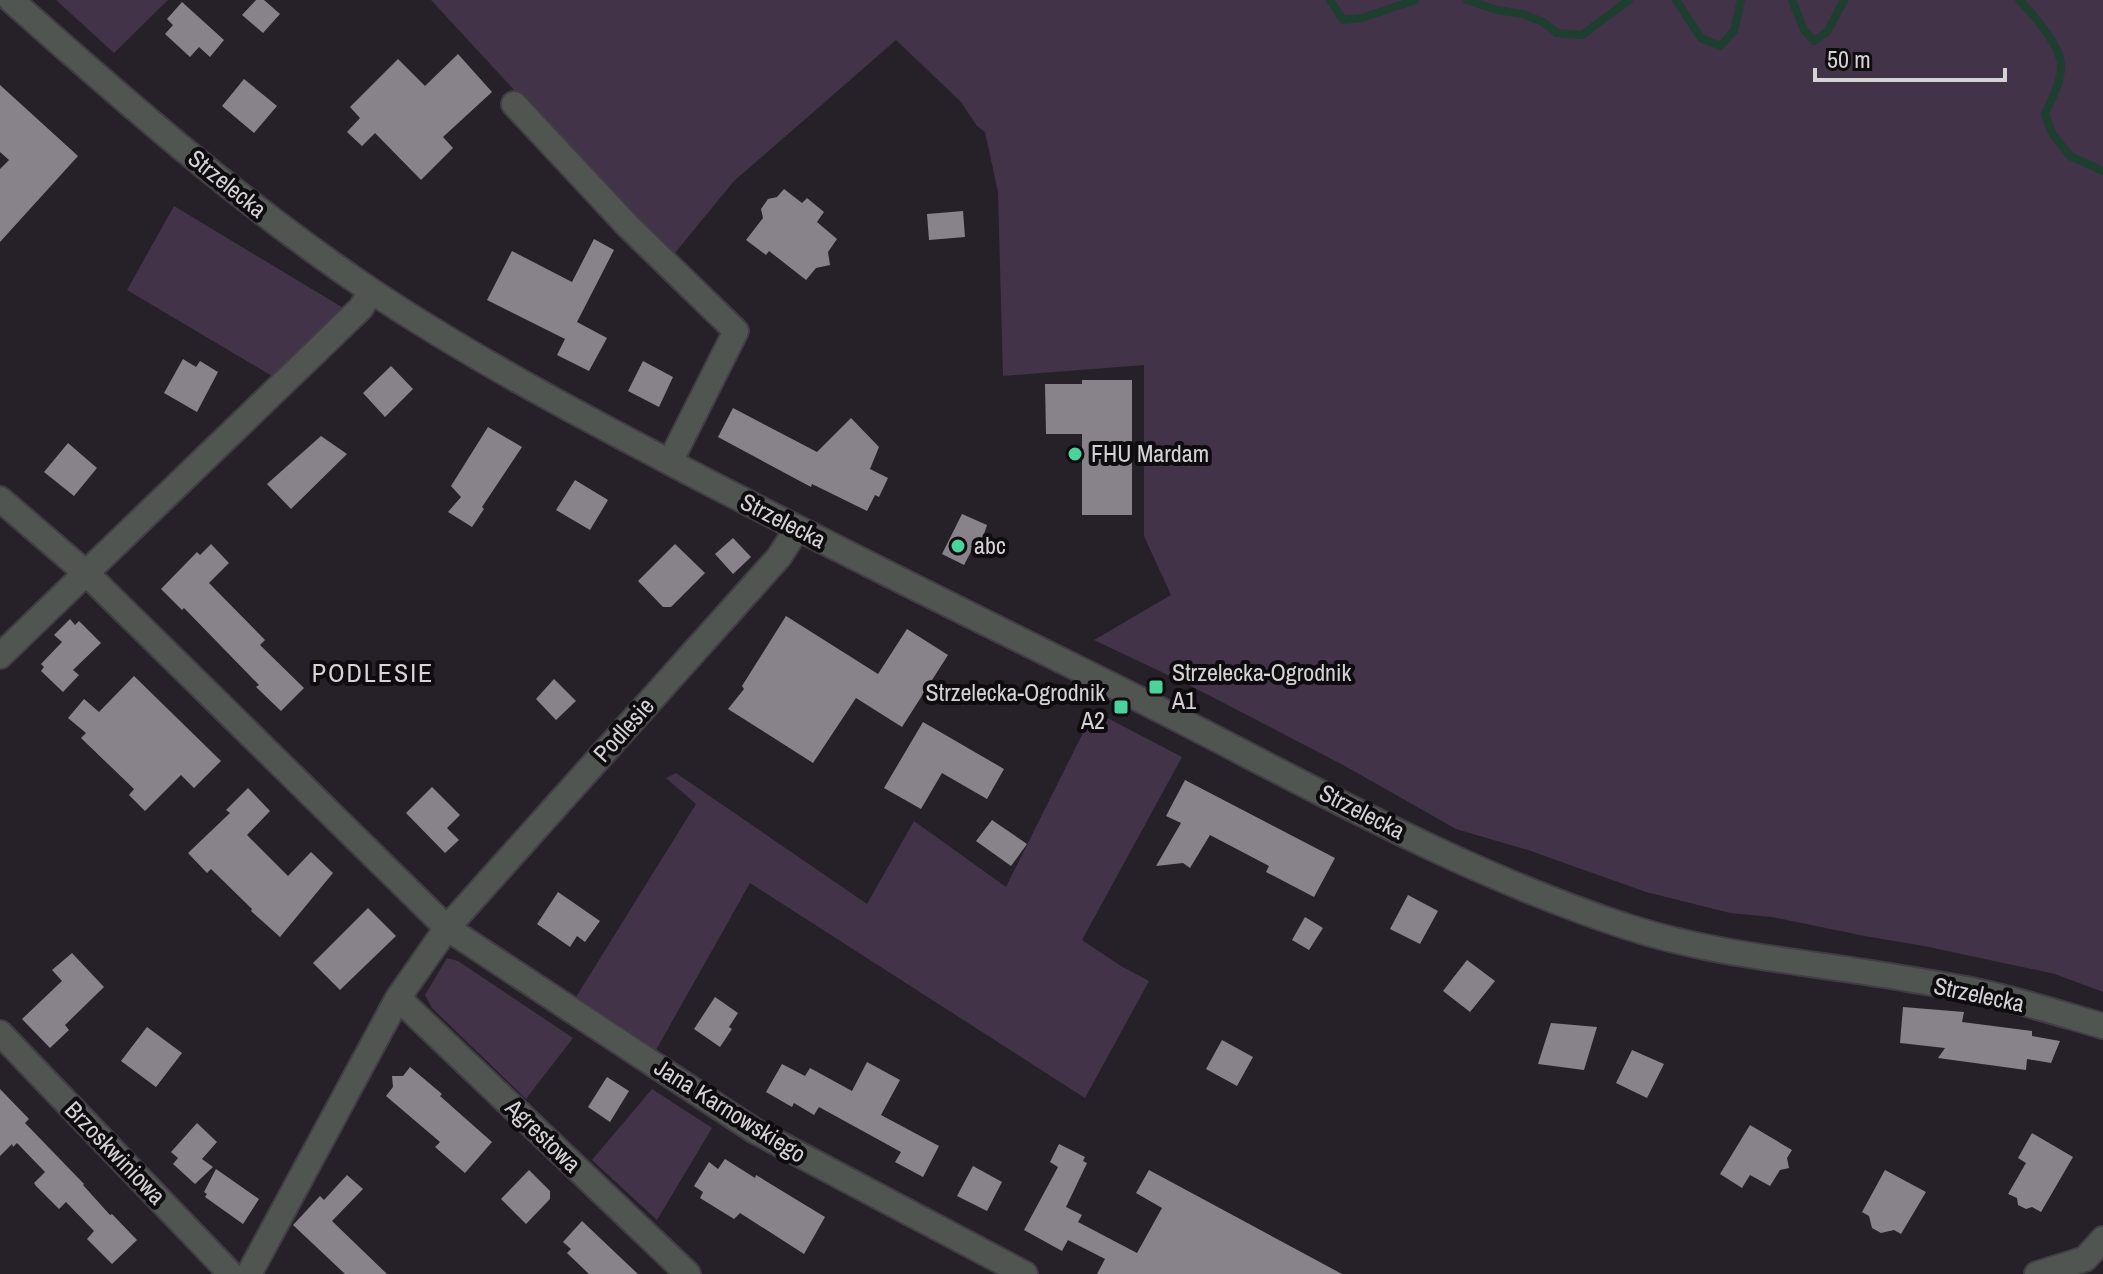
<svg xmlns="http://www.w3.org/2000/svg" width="2103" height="1274" viewBox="0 0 2103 1274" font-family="'Archivo Narrow',sans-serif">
<rect width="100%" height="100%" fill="#262128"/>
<path fill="#423349" d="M56 0H168L114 53Z
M431 0H2103V992L2055 974 1924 946 1865 936 1772 917 1730 913 1646 892 1528 850 1456 829 1345 766 1189 685 1094 640 1171 595 1144 536V365L1003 376 998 192 985 132 977 126 961 102 896 40 734 181 670 259Z
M174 206 345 309 277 379 127 290Z
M1094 711 1182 757 1082 940 1121 966 1149 981 1085 1098 750 883 656 1050 576 997 696 804 666 778 676 773 867 904 914 821 1006 887Z
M447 958 458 961 573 1038 526 1099 432 1008 425 995Z
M652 1089 712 1128 657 1220 592 1160Z"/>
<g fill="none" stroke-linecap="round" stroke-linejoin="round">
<path stroke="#1e3e2f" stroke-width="8" d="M1330 0 1343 20 1362 18 1415 0
M1467 0 1497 10 1523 14 1543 22 1557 33 1582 35 1629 0
M1676 0 1701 38 1720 46 1734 31 1741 0
M1792 0 1804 30 1814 41 1827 32 1844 0
M2019 0C2033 14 2055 40 2060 58 2065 76 2052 98 2045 114L2052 133 2070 156 2103 171"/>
</g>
<path fill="#88838b" d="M256 0H264L280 14 263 33 242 15Z
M182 2 224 40 210 57 199 47 190 57 165 34 173 25 167 19Z
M458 54 492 92 443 137 453 148 421 180 375 133 362 146 347 132 360 118 350 107 398 59 425 86Z
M244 79 277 106 254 133 222 106Z
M0 85 78 156 0 242V169L9 160 0 152Z
M784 189 802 203 807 198 824 212 817 222 837 239 828 252 830 265 816 268 806 280 769 251 766 255 746 240 763 218 761 209 768 199 777 197Z
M963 211 965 237 929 240 927 214Z
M594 239 614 250 577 322 607 338 589 371 557 355 565 339 487 300 512 251 572 282Z
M183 359 196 367 200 361 218 372 197 412 164 393Z
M643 361 673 377 659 407 628 391Z
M391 366 413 389 385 417 363 393Z
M1082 380H1132V515H1082V434H1046L1045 384H1082Z
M733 408 817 452 851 418 879 447 870 469 888 478 879 497 875 495 867 511 812 484 811 487 718 437Z
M488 427 522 447 482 507 484 509 472 527 448 512 461 497 451 486Z
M321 436 347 454 291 509 267 484Z
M68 443 97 468 74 496 44 472Z
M575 480 608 500 590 530 556 510Z
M962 514 987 525 980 546 975 544 964 565 942 554Z
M733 538 751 557 733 574 715 554Z
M211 544 229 563 209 583 265 640 260 645 304 688 281 711 256 687 259 685 184 608 182 610 161 589 197 552 200 555Z
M675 544 705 573 671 607H663L638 581Z
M786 616 878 674 907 629 948 655 902 727 856 698 813 763 728 709 744 689 742 686Z
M70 619 75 625 79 621 101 643 73 670 79 675 63 692 41 671 44 667 41 664 62 642 54 635Z
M134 676 221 761 194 788 181 775 145 811 129 795 134 789 81 738 86 733 68 718 84 699 99 712Z
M554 679 576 701 556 720 536 699Z
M923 722 1004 769 987 799 942 773 921 809 884 788Z
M1185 780 1335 858 1314 897 1266 872 1269 866 1210 835 1190 868 1183 863 1156 866 1181 823 1166 816Z
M432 787 460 815 447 828 459 840 445 853 406 813Z
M248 788 270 811 247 835 288 876 311 852 333 873 280 937 251 911 252 909 211 869 207 873 188 853 230 813 226 810Z
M992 820 1027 844 1011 866 976 841Z
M558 892 600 921 585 942 577 936 570 947 537 924Z
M1408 895 1438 911 1420 944 1390 929Z
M368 908 396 936 340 990 313 963Z
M1305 917 1323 928 1309 950 1292 940Z
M72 953 104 987 65 1025 69 1030 50 1048 22 1019 62 981 52 970Z
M1467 960 1495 981 1470 1012 1443 991Z
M715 997 738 1013 729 1027 732 1029 720 1047 694 1029Z
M1903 1007 1964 1012 1962 1022 2032 1031V1036L2060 1041 2051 1063 2027 1059 2026 1070 1938 1058 1945 1048 1900 1043Z
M1551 1023 1597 1027 1584 1070 1538 1064Z
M147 1027 182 1053 156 1087 121 1061Z
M1222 1040 1253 1057 1237 1086 1206 1069Z
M1632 1050 1664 1064 1647 1098 1616 1083Z
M867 1062 900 1080 881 1115 939 1146 923 1177 895 1162 901 1152 819 1107 814 1115 794 1103 792 1107 766 1092 782 1064 805 1076 810 1068 852 1091Z
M410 1067 442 1094 440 1096 492 1142 465 1173 435 1147 440 1142 386 1096 393 1087 392 1076H403Z
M607 1077 629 1091 610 1122 588 1107Z
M0 1089 29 1119 25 1123 84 1184 83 1185 110 1215 112 1214 137 1240 112 1264 87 1239 94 1231 66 1202 59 1209 36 1186 34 1183 45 1172 17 1143 13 1147 12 1144 0 1156Z
M197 1123 217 1142 202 1159 213 1167 195 1184 173 1164 178 1158 171 1152Z
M1750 1125 1792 1150 1787 1158 1789 1168 1780 1170 1770 1186 1750 1175 1742 1188 1720 1174Z
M2032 1133 2073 1157 2041 1212 2032 1207 2026 1209 2018 1205 2017 1198 2008 1194 2026 1163 2018 1158Z
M1059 1144 1085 1157 1083 1161 1087 1163 1066 1207 1082 1215 1078 1222 1137 1253 1162 1208 1136 1193 1149 1170 1342 1274H1097L1105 1259 1068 1240 1062 1251 1024 1230 1058 1167 1050 1162Z
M725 1159 755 1178 756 1175 825 1217 804 1254 740 1213 734 1219 700 1198 703 1192 694 1186 709 1162 718 1169Z
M973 1166 1002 1182 987 1211 957 1196Z
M216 1169 259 1199 243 1224 205 1197 207 1194 204 1192Z
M529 1170 550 1191V1199L526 1224 501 1199Z
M1885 1170 1926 1192 1901 1234 1894 1230 1881 1233 1872 1228 1869 1216 1862 1212Z
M347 1175 363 1189 332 1221 387 1274H345L293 1225 320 1196 324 1200Z
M582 1221 621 1258 638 1274H589L567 1253 571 1249 563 1242Z"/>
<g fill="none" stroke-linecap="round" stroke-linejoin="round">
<g stroke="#423d44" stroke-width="28">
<path id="minor" d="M11 0C126 102 242 204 370 290 469 356 574 412 679 467 822 542 968 614 1113 686 1282 770 1447 868 1628 927 1710 954 1798 961 1884 975 1919 981 1954 986 1989 994 2027 1003 2065 1015 2103 1026
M514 104 628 226 736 331 670 462
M0 499 86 573 447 928 755 1131 1025 1274
M0 656 361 308 371 291
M398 998 688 1274
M0 1033 231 1274
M249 1274 398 998 447 928 779 557 797 529
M2037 1274 2085 1259 2103 1239"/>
</g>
<use href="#minor" stroke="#515552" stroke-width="24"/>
</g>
<g fill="#4ad49c" stroke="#0e0c0e" stroke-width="3">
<circle cx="1075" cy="454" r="8"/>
<circle cx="958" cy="546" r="8"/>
<rect x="1148" y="679" width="16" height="16" rx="4"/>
<rect x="1113" y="699" width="16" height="16" rx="4"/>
</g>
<g text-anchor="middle" stroke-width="8" stroke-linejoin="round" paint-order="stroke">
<g font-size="24" fill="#d5d2d6" stroke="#0e0c0e">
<text transform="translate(227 184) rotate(39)" y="8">Strzelecka</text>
<text transform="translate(783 521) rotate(27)" y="8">Strzelecka</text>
<text transform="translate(624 730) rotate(-48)" y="8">Podlesie</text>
<text transform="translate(1362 812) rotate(27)" y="8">Strzelecka</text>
<text transform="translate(1979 995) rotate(12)" y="8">Strzelecka</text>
<text transform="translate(730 1111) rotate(32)" y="8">Jana Karnowskiego</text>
<text transform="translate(543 1136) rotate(44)" y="8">Agrestowa</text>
<text transform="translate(115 1153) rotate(46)" y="8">Brzoskwiniowa</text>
</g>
<g font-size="24" fill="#d5d2d6" stroke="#0e0c0e" text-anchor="start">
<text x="1091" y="462">FHU Mardam</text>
<text x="974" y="554">abc</text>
<text x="1172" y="681">Strzelecka-Ogrodnik<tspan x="1172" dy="28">A1</tspan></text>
<text x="1105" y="701" text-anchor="end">Strzelecka-Ogrodnik<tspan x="1105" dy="28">A2</tspan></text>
</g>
<g font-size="26" letter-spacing="2" fill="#d8d3db" stroke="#0e0c0e">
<text x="373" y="682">PODLESIE</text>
</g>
</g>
<path d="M1815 68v12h190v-12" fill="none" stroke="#d5d2d6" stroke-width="4"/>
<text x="1827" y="68" font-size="24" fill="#d5d2d6" stroke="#0e0c0e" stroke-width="6" paint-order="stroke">50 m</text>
</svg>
